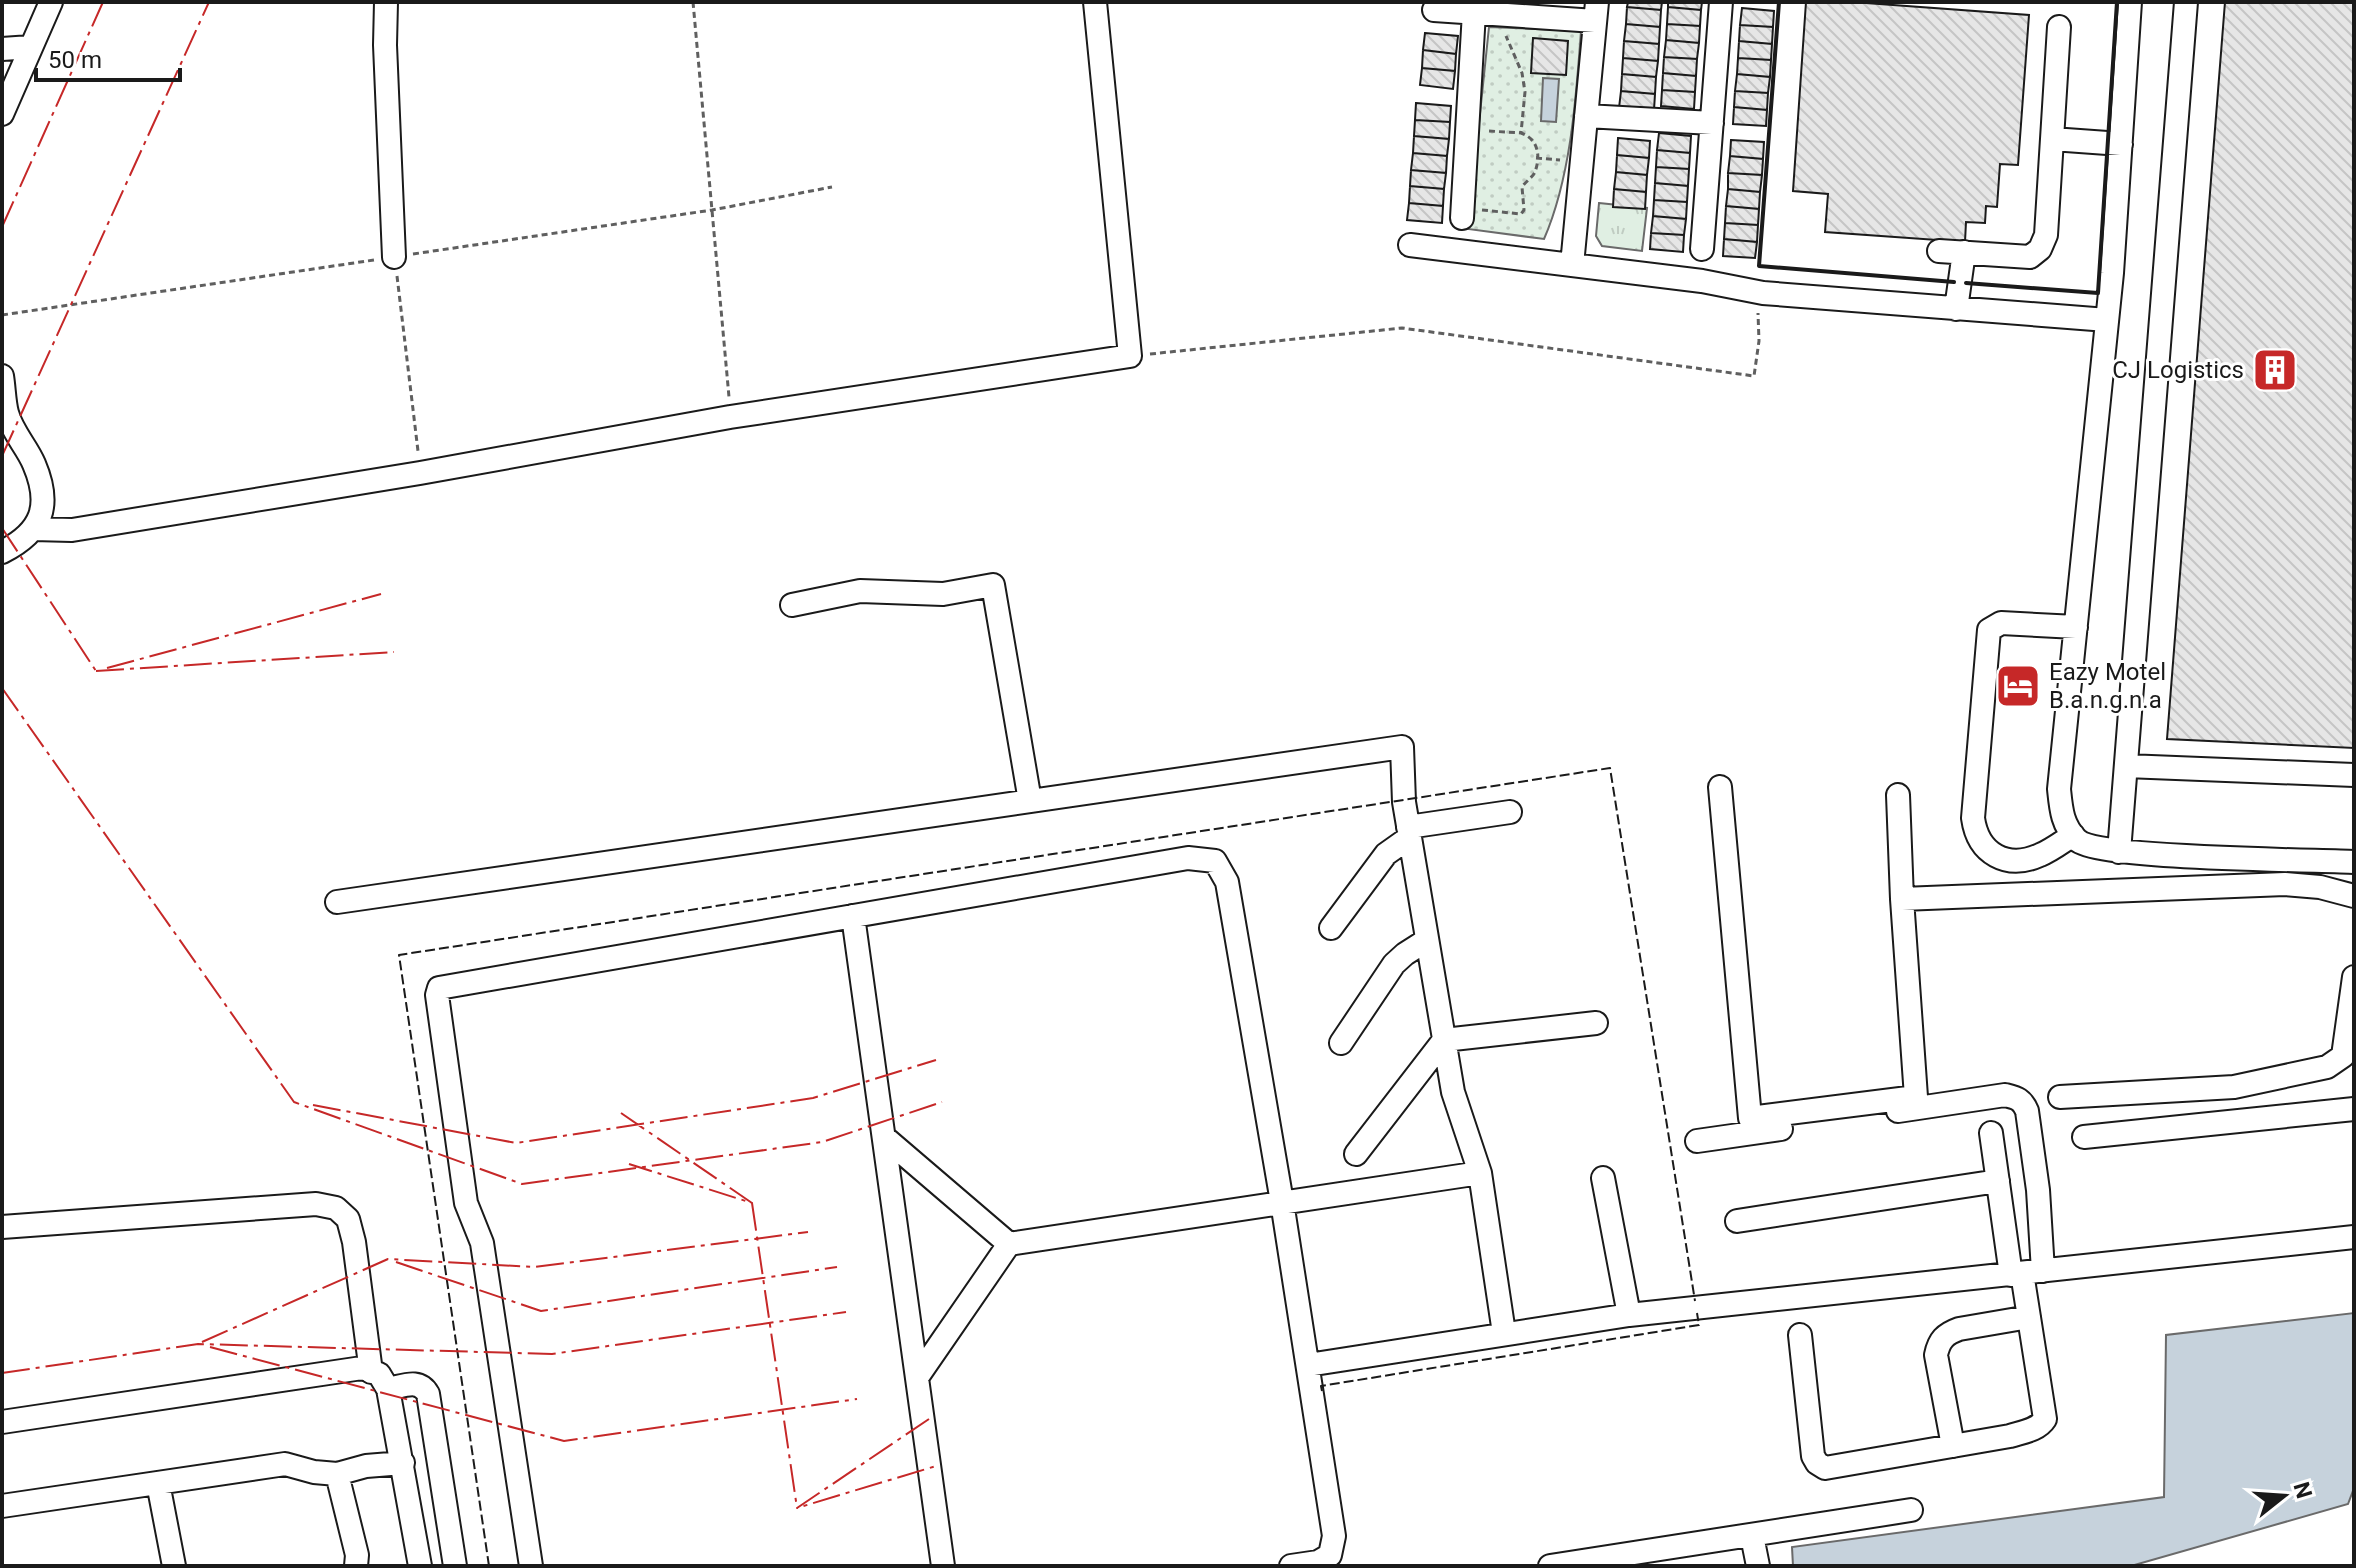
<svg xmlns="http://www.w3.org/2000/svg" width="2356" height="1568" viewBox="0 0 2356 1568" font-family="Roboto,sans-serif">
<defs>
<pattern id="grass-tufts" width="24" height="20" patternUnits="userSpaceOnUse" patternTransform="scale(2)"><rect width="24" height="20" fill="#e0efe3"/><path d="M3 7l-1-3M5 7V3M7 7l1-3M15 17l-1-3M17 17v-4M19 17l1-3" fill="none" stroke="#c0ccc2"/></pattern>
<pattern id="garden-dots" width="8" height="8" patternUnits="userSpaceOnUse" patternTransform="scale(2)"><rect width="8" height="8" fill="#e0efe3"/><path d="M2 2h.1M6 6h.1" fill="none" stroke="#c0ccc2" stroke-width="1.8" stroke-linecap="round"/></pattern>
<pattern id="building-back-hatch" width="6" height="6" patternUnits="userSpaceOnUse" patternTransform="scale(2)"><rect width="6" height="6" fill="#e6e6e6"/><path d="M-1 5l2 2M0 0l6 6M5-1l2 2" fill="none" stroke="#c5c5c5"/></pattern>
</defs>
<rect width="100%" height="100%" fill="#fff"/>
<path fill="url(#grass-tufts)" stroke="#6a6a6a" stroke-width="2" d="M1599 203 1647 208 1642 251 1602 246 1596 236Z"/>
<path fill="url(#garden-dots)" stroke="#6a6a6a" stroke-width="2" d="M1489 27 1581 31C1576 98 1571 177 1544 239L1468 229Z"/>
<path fill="#c6d2dc" stroke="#6a6a6a" stroke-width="2" d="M1543 78 1559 79 1556 122 1541 121Z
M2354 1313V1488L2348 1504 2131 1566H1793L1792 1547 2164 1497 2166 1335Z"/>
<path fill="url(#building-back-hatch)" stroke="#1a1a1a" stroke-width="2" d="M1628 2H1662L1661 10 1627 7Z
M1668 2H1702L1701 10 1668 7Z
M1806 2H1852L2029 15 2018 165 2000 164 1997 207 1986 206 1985 223 1966 222 1965 242 1825 232 1828 194 1793 191Z
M2225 2H2354V748L2167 739Z
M1627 7 1661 10 1660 27 1626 24Z
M1668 7 1701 10 1700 26 1667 24Z
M1742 8 1774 11 1773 27 1740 25Z
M1626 24 1660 27 1659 44 1624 41Z
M1667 24 1700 26 1699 43 1666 40Z
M1740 25 1773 27 1772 44 1739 41Z
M1425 33 1458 36 1456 54 1423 50Z
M1533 38 1568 41 1566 75 1531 73Z
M1666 40 1699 43 1697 59 1664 57Z
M1624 41 1659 44 1658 61 1623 58Z
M1739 41 1772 44 1771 60 1738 58Z
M1423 50 1456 54 1455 71 1422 68Z
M1664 57 1697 59 1696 76 1663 73Z
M1623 58 1658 61 1656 77 1622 74Z
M1738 58 1771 60 1770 77 1737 74Z
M1422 68 1455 71 1453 89 1420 85Z
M1663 73 1696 76 1695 92 1662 90Z
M1622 74 1656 77 1655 94 1621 91Z
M1737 74 1770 77 1768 93 1735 91Z
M1662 90 1695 92 1694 109 1661 106Z
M1621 91 1655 94 1654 110 1619 108Z
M1735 91 1768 93 1767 110 1734 107Z
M1416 103 1451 106 1450 122 1415 120Z
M1734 107 1767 110 1766 126 1733 124Z
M1415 120 1450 122 1449 139 1414 136Z
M1659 133 1691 136 1690 153 1657 150Z
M1414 136 1449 139 1447 156 1413 153Z
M1618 138 1650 141 1649 158 1617 155Z
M1731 140 1764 142 1763 159 1730 156Z
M1657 150 1690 153 1689 169 1656 167Z
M1413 153 1447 156 1446 173 1411 170Z
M1617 155 1649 158 1647 175 1616 172Z
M1730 156 1763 159 1762 175 1728 173Z
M1656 167 1689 169 1688 186 1655 183Z
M1411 170 1446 173 1444 189 1410 186Z
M1616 172 1647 175 1646 192 1614 189Z
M1728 173 1762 175 1760 192 1728 189Z
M1655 183 1688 186 1687 202 1654 200Z
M1410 186 1444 189 1443 206 1409 203Z
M1614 189 1646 192 1645 209 1613 207Z
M1728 189 1760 192 1759 209 1726 206Z
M1654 200 1687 202 1686 219 1653 216Z
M1409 203 1443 206 1442 223 1407 220Z
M1726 206 1759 209 1758 225 1725 223Z
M1653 216 1686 219 1684 235 1651 233Z
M1725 223 1758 225 1757 242 1724 239Z
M1651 233 1684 235 1683 252 1650 249Z
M1724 239 1757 242 1755 258 1723 256Z"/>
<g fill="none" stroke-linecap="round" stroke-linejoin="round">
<g stroke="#1a1a1a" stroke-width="26">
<path id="minor" d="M386 2 385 45 394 257
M2130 2 2112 273 2059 789C2061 809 2062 825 2077 840 2098 859 2312 860 2354 862
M1434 10 1595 21
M2 49 31 47
M2 114 51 2
M1586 116 1712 123
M2052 139 2121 144
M1462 218 1474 12
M1410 245 1702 281 1763 293 2107 320
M1702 249 1721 2
M1939 251 2030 257 2040 249 2046 235 2059 27
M1572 265 1597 2
M1956 309 1964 252
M2 376C4 388 4 402 7 413 12 432 27 447 34 464 52 506 42 532 2 552
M33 529 72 530 420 473 730 417 1130 356 1095 2
M792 605 860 591 943 594 993 585 1030 801
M2126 766 2354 775
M1720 787 1750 1118 1916 1097 1902 899 1898 795
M1408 827 1510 812
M2073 835C2062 842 2052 850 2040 855 2007 870 1978 854 1973 818L1989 630 2001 623 2076 627
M2119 852 2186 2
M1902 899 2285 884 2320 887 2354 896
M337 902 1402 747 1404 802 1453 1092 1480 1173 1504 1333
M853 916 943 1566
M1331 928 1386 854 1410 837
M1341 1043 1394 964 1405 954 1427 940
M2060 1097 2234 1087 2327 1067 2343 1056 2354 977
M1898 1111 2005 1095C2017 1098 2022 1099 2027 1111L2038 1190 2043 1271
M1991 1133 2011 1275
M884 1137 1009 1244
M2084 1137 2354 1109
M1697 1141 1781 1129
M1356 1154 1444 1040 1596 1023
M1603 1178 1629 1315
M1737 1221 1998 1181
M2 1227 316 1204 336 1208 348 1219 354 1242 371 1372
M1800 1335 1813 1456 1817 1463 1825 1468 2010 1436C2023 1432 2038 1430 2045 1419L2022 1273
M1308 1365 1629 1315 2354 1237
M918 1376 1009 1244 1480 1173
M388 1389C404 1386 419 1378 428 1394L455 1566
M2 1422 362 1368 379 1374 388 1389 420 1566
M1953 1446 1936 1355C1939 1340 1945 1334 1959 1329L2029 1317
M337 1474 357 1555 356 1566
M158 1483 174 1566
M2 1506 285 1464 314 1472 337 1474 366 1466 403 1463
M1752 1536 1758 1566
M531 1566 482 1243 466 1203 437 995 439 988 1188 858 1215 861 1227 882 1282 1202 1334 1536 1330 1555 1318 1562 1291 1566
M1550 1566 1911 1510"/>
</g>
<path stroke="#5f5f5f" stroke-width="3" stroke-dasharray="6 4" stroke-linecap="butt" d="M693 2 729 397
M1489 131 1521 133
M1536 158 1560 160
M1482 210 1521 214 1524 210 1522 187C1526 181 1533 177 1535 172 1541 155 1538 139 1521 133L1525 92 1522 73 1506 36
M413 254 712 210 832 187
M397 276 418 451
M2 315 374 260
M1150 354 1402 328 1754 376 1759 341 1758 313"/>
<use href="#minor" stroke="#fff" stroke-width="22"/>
<path stroke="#1a1a1a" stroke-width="2" stroke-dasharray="10 4" stroke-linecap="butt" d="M1322 1391 1321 1386 1699 1325 1697 1313
M489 1566 399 955 1610 768 1695 1301"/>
<path stroke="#1a1a1a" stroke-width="4" d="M1779 2 1759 266 1954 282
M1966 283 2098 293 2117 2"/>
<path stroke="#c62828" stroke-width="2" stroke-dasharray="28 6 4 6" stroke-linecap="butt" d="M2 227 103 2
M2 456 209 2
M2 528 96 671
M107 668 381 594
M96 671 394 652
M2 688 294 1102 522 1184 822 1142 942 1102
M313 1105 516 1143 813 1098 936 1060
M621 1113 752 1203 629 1164
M752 1203 797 1508
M396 1262 541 1311 837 1267
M202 1342 388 1259 535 1267 808 1232
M210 1347 564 1441 857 1399
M2 1373 198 1344 552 1354 846 1312
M929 1419 797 1508 936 1466"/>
</g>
<defs>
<g id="building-square" transform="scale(2.3)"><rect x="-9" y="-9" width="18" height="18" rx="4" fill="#c62828" stroke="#fff"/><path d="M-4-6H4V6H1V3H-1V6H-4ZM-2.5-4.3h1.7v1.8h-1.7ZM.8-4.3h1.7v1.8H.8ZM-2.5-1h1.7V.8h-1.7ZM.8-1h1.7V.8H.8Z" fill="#fff"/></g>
<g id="hotel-square" transform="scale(2.3)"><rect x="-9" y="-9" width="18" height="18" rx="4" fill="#c62828" stroke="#fff"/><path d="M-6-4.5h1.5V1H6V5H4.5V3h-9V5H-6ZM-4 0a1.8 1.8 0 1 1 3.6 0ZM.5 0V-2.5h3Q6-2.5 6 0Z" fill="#fff"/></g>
</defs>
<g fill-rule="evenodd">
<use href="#building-square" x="2275" y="370"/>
<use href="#hotel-square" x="2018" y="686"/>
</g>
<g text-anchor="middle" stroke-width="6" stroke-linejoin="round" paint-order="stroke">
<g font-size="24" fill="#1a1a1a" stroke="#fff" text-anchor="end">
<text x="2244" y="378">CJ Logistics</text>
<text x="2049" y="680" text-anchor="start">Eazy Motel<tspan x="2049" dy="28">B.a.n.g.n.a</tspan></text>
</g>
</g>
<rect width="2356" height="1568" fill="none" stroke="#1a1a1a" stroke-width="8"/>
<g transform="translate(2284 1496) rotate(73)" stroke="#ffffff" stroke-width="6" paint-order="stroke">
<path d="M0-6L14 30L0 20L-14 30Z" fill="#1a1a1a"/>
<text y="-12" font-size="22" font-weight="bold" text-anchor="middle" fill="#1a1a1a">N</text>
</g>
<path d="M36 68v12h144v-12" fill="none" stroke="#1a1a1a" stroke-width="4"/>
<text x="48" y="68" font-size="24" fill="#1a1a1a" stroke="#ffffff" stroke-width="6" paint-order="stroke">50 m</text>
</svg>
